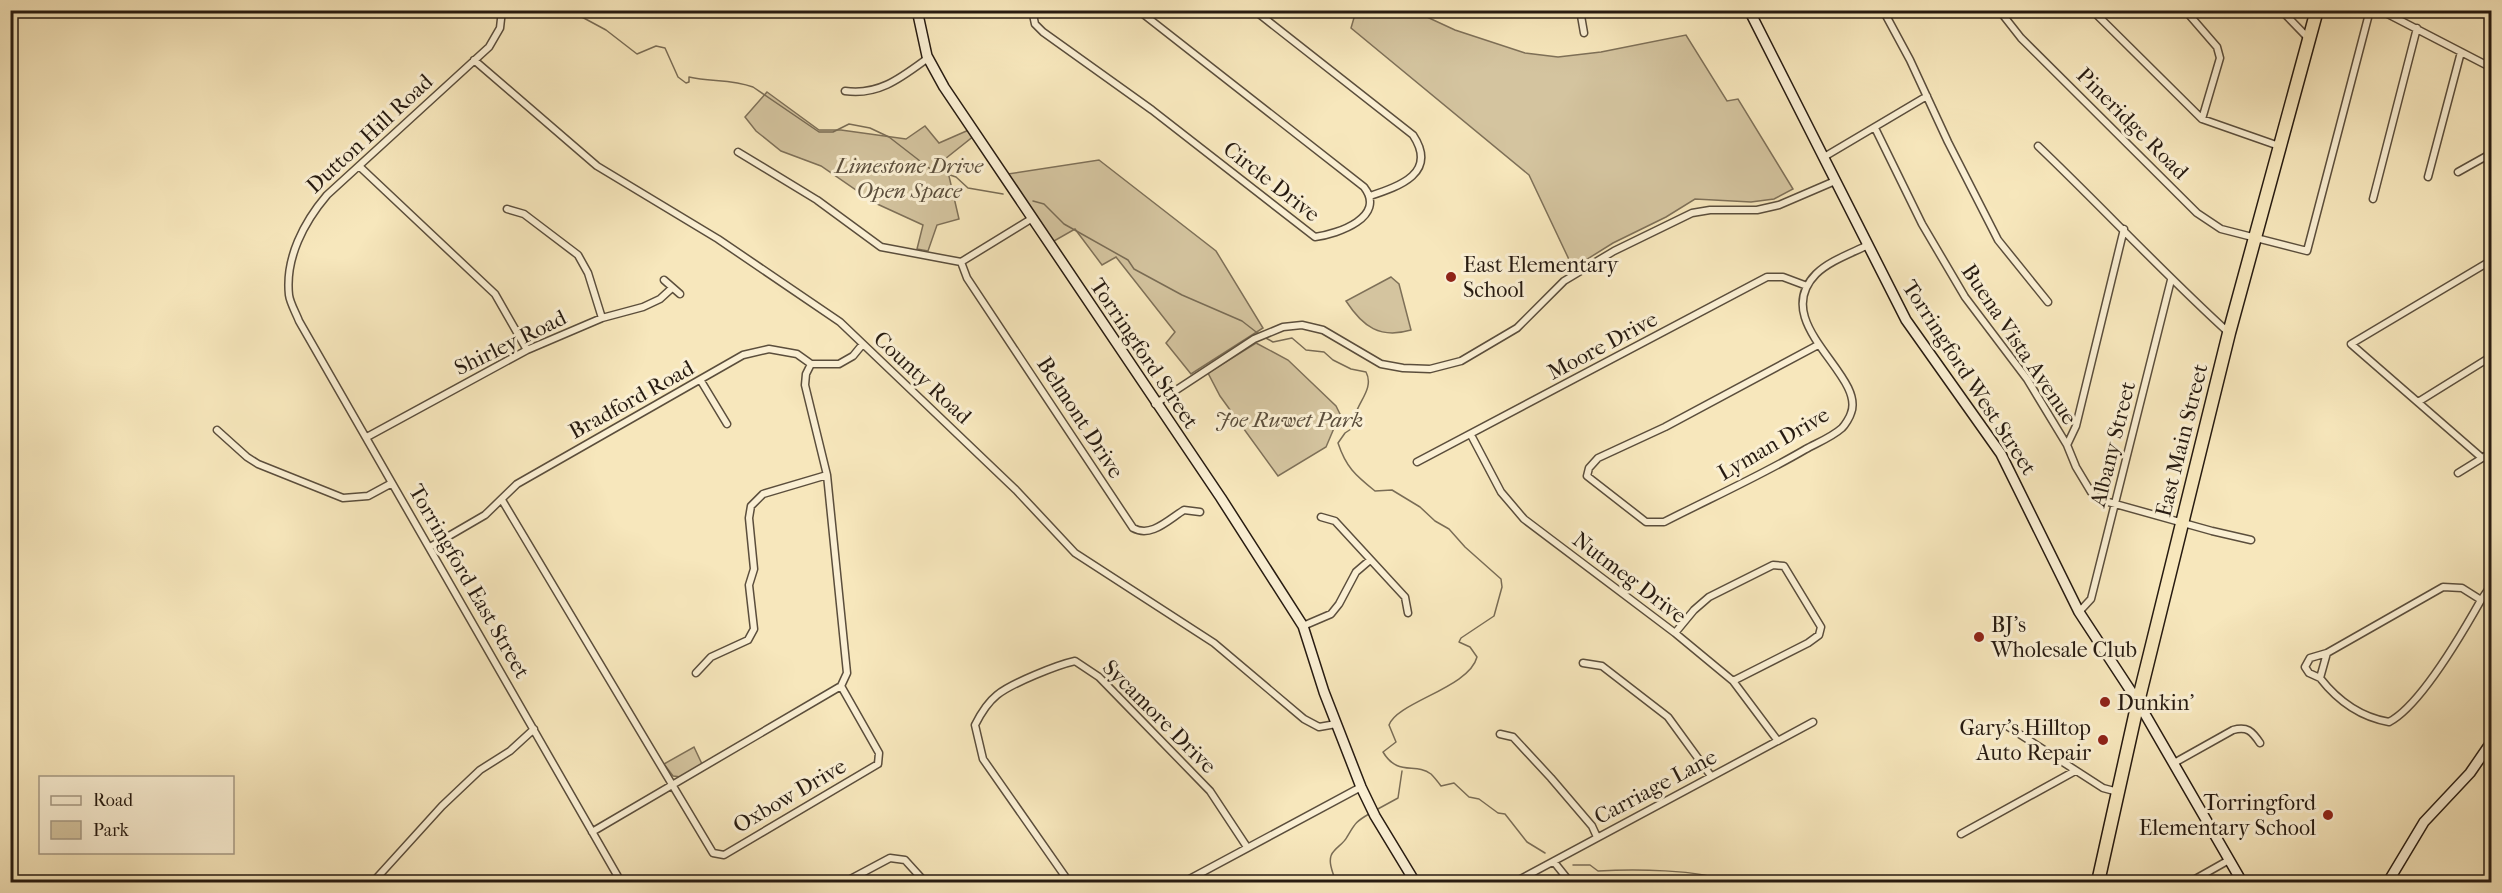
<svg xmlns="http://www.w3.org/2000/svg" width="2502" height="893" viewBox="0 0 2502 893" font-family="'IM FELL French Canon',serif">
<rect width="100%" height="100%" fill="#f7e7bc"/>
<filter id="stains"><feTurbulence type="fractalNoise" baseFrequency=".00333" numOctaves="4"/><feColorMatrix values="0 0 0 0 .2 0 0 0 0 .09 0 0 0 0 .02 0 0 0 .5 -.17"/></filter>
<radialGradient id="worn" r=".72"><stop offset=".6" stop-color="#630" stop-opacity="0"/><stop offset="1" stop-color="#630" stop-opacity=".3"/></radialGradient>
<path fill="#d4c49f" stroke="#7e7058" stroke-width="1.5" d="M1356 11H1414L1455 30 1525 53 1558 57 1601 52 1686 35 1727 101 1738 99 1793 189 1774 199 1751 202 1695 199 1666 217 1613 243 1573 268 1529 175 1351 28Z
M767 92 819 130H841L906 139 925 126 939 143 971 129 975 135 945 159 959 219 937 225 928 251 917 249 923 225 875 203 821 166 781 151 756 131 745 117Z
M1099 160 1216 251 1263 328 1191 374 1166 343 1175 332 1116 257 1102 265 1075 229 1047 245 1001 175Z
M1391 277 1399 284 1411 330C1380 339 1363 327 1346 301Z
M1256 343 1288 360 1336 406 1340 414 1326 447 1278 476 1220 396 1208 373Z
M694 747 702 764 681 777 673 776 664 764Z"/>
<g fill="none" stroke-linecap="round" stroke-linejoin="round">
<path stroke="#796c55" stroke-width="1.5" d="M576 10 580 16 606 30 637 54 656 46 665 48 678 77 686 83 689 82V77C711 82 731 79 753 87L819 132H833L849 124 870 128 889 137 929 168 956 177 968 188 1003 194
M1033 201 1044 204 1064 224 1128 260 1134 269 1182 295 1242 321 1260 335
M1264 337 1273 342 1292 338 1306 350 1324 352 1333 360 1351 369 1366 372C1373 385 1363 397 1358 408 1355 413 1356 421 1354 427L1345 433 1338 443C1346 467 1355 475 1375 491L1392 490 1420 507 1435 521 1449 529 1465 547 1501 579 1502 587 1494 616 1461 638 1459 642 1470 647 1477 657C1469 688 1397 702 1389 725L1396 742 1383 752C1398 777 1415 762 1431 774 1434 777 1438 782 1441 786L1454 783 1469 797 1479 799 1498 813 1505 814 1527 842 1545 853
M1376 810 1398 798 1402 771
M1573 865H1590L1598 871C1632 869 1699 869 1730 882
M1336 882C1333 873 1326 859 1334 851 1338 846 1344 843 1347 837 1355 824 1355 822 1369 814"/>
<g stroke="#5b4e3c" stroke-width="9">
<path id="street" d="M502 10 500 28 489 47 327 195C304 222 285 258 289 295 290 303 296 313 299 321L621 882
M1032 10 1035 24 1043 32 1152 110 1315 237C1338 234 1387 217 1364 187L1138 10
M1254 10 1413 135C1438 173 1400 186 1370 196
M1580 10 1584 33
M1883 10 1910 60 1948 142 1998 240 2048 302
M1999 10 2021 38 2197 213 2221 229 2307 251 2370 10
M2092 10 2202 119 2279 146
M2185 10 2217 47 2220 58 2202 119
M2281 10 2309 39
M2380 10 2492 68
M474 60 597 166 718 239 840 322 1016 490 1075 553 1214 643 1304 719 1319 727 1336 724
M845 91C879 96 902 77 928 58
M1875 128 1922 224 1965 297 2027 379 2067 445 2076 467 2091 492 2101 500 2212 531 2251 540
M2038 146C2103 208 2163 273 2229 333
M738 152 817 200 881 247 961 262
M1824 157 1927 96
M359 166 495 294 527 350
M2458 172 2492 153
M2428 177 2461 52
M2373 199 2417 28
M507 209 524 214 578 255 588 273 602 318
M961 262 967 278 1133 528C1151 538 1168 520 1184 510L1200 512
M961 262 1031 219
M664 280 680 294
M1818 345 1665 427 1598 458 1589 468 1587 476 1646 522H1664C1711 498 1760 476 1806 449 1817 443 1832 437 1842 428 1845 425 1850 417 1851 413 1866 375 1768 323 1816 274 1829 261 1852 253 1868 245
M701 381 727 424
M2418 402 2492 356
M1155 404 1254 339 1283 327 1302 325 1323 330 1381 364 1403 368 1430 369 1461 361 1517 328 1564 281 1614 251 1692 213 1710 210H1757L1779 205 1835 181
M217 430 247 457 258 464 343 498 368 496 392 483
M1471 435 1501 492 1524 519 1675 633 1733 681 1778 741
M367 437 527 350 602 318 643 307 660 299 672 288
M2067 445 2076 426 2124 229
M2482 458 2351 344 2492 260
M1417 462 1767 277H1783L1807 286
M2458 473 2492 452
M502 500 713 853 724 855 878 764 879 753 841 686 847 673 827 475 805 385 806 374 811 364
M1321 517 1335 521 1405 597 1408 613
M430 547 485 515 517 484 743 355 769 349 797 354 811 364H839L853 356 862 345
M2443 587 2462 588 2481 600C2463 632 2420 706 2389 722 2360 717 2338 701 2320 678L2327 653Z
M2481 600 2492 584
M2079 612 2091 599 2171 280
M1303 626 1331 614 1339 604 1356 572 1370 560
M1675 633 1694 610 1709 597 1773 565 1784 566 1821 627 1819 635 1808 643 1733 681
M1583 663 1602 666 1668 717 1711 776
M696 673 711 657 748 640 754 629 749 585 754 569 749 518 751 506 763 494 827 475
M2320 678 2309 673 2305 667 2310 658 2327 653
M2007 726 2103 788 2118 792
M1500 734 1513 737 1551 778 1592 826 1597 837
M2486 750 2492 760
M2174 763 2233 730C2247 726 2252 731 2260 743
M592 832 841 686
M1961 834 2075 771
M1554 862 1570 882
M373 882 442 806 480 770 510 751 534 729
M845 882 890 858 905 860 925 882
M1069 882 983 759 975 725C981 713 987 703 997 695 1012 683 1057 665 1075 661L1099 677 1210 791 1247 847
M1184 882 1361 787
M1515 882 1813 722
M2190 882 2229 860"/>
</g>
<g stroke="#271b11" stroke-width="12">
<path id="secondary" d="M917 10 927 56 944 87 1221 498 1303 626 1324 692 1361 787 1375 816 1415 882
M1749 10 1906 320 2001 454 2079 612 2138 702 2242 882
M2388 882 2424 822 2470 773 2492 741"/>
</g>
<g stroke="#271b11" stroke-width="15">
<path id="highway" d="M2098 882 2138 702 2229 333 2317 10"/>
</g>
<use href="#street" stroke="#faefd3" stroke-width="6"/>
<use href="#secondary" stroke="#faefd3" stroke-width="9"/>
<use href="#highway" stroke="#f7e7bc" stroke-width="12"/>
</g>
<g fill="#8f2418" stroke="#faefd3" stroke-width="2">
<circle cx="1451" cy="277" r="6"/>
<circle cx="1979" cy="637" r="6"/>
<circle cx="2105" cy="702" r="6"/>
<circle cx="2103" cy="740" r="6"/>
<circle cx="2328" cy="815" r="6"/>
</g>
<g text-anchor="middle" stroke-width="6" stroke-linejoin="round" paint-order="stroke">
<g font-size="22" fill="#271b11" stroke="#faefd3">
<text transform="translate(2133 123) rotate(45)" y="8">Pineridge Road</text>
<text transform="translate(369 133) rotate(-43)" y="8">Dutton Hill Road</text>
<text transform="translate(1272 181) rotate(38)" y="8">Circle Drive</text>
<text transform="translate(510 342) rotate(-26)" y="8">Shirley Road</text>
<text transform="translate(2020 344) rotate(56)" y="8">Buena Vista Avenue</text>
<text transform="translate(1602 345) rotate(-28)" y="8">Moore Drive</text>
<text transform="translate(1145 353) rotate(56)" y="8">Torringford Street</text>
<text transform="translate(923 377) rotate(43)" y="8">County Road</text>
<text transform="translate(1970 377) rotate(57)" y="8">Torringford West Street</text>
<text transform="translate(631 399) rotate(-29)" y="8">Bradford Road</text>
<text transform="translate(1081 417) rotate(57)" y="8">Belmont Drive</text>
<text transform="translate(2181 440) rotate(-76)" y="8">East Main Street</text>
<text transform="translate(1773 443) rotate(-30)" y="8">Lyman Drive</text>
<text transform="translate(2112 444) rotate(-76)" y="8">Albany Street</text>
<text transform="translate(1630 577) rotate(37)" y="8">Nutmeg Drive</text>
<text transform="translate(470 581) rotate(60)" y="8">Torringford East Street</text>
<text transform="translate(1160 716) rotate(45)" y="8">Sycamore Drive</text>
<text transform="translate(1655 786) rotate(-28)" y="8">Carriage Lane</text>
<text transform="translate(789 795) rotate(-30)" y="8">Oxbow Drive</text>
</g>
<g font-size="22" font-style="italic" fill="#5b4e3c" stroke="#faefd3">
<text x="909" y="173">Limestone Drive<tspan x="909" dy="25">Open Space</tspan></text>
<text x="1289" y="427">Joe Ruwet Park</text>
</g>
<g font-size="22" fill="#271b11" stroke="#faefd3" text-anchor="start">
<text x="1463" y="272">East Elementary<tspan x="1463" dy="25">School</tspan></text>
<text x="1991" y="632">BJ's<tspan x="1991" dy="25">Wholesale Club</tspan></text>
<text x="2117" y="710">Dunkin'</text>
<text x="2091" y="735" text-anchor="end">Gary's Hilltop<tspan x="2091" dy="25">Auto Repair</tspan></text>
<text x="2316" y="810" text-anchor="end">Torringford<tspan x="2316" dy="25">Elementary School</tspan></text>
</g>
</g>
<rect width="2502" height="893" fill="none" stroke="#f7e7bc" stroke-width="36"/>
<rect x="12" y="12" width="2478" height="869" fill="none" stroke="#271b11" stroke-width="3"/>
<rect x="18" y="18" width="2466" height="857" fill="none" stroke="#271b11" stroke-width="1.5"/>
<rect x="39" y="776" width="195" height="78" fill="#faefd3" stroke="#a69a85" stroke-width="1.5"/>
<rect x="51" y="796" width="30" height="9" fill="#faefd3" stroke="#a69a85" stroke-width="1.5"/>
<text x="93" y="806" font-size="18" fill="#271b11">Road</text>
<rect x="51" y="821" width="30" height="18" fill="#d4c49f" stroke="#a69a85" stroke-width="1.5"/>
<text x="93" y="836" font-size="18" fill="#271b11">Park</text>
<rect width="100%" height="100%" filter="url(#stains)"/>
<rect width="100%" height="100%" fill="url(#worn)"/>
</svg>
